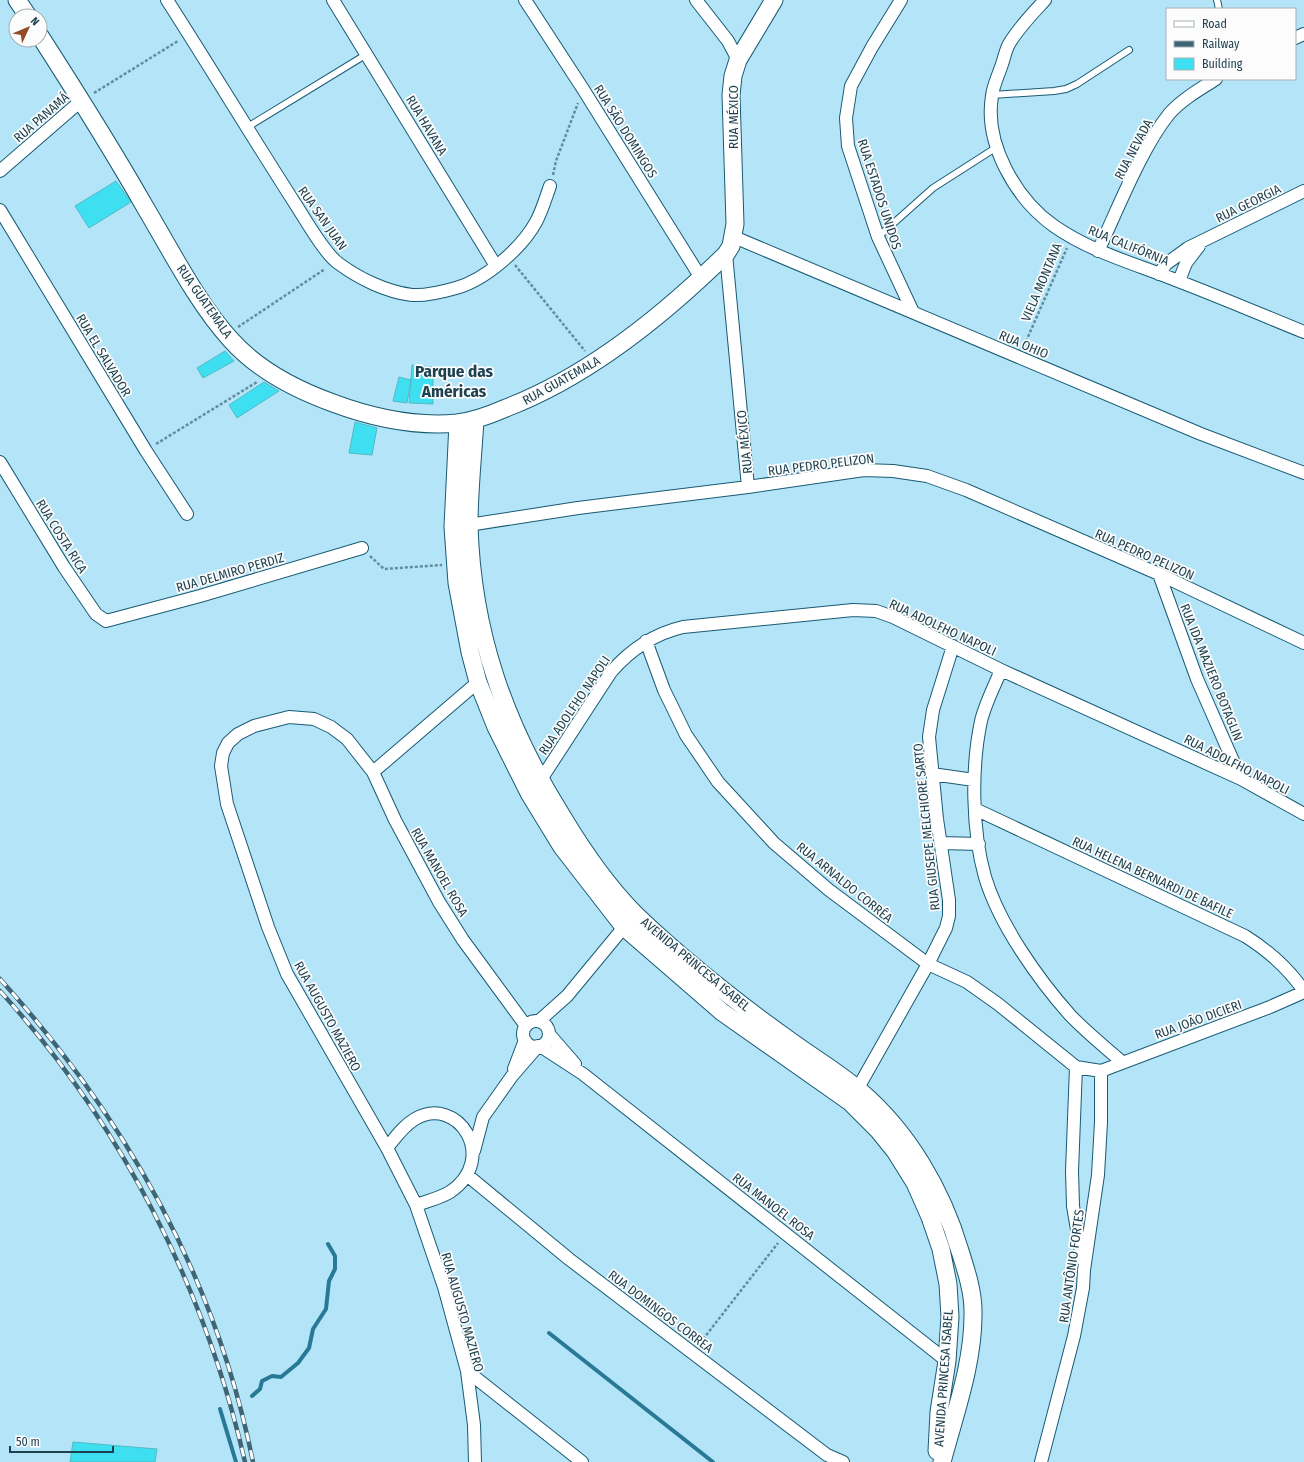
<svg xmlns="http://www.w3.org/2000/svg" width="1304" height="1462" viewBox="0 0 1304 1462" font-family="'Fira Sans Condensed',sans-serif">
<rect width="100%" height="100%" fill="#b4e4f8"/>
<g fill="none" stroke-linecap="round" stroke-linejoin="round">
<path stroke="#287996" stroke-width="4" d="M549 1333 713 1462
M252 1396 260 1389 262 1381 272 1376 281 1377 298 1363 309 1348 313 1329 326 1309 329 1281 335 1269V1256L328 1244
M220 1409 236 1462"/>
</g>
<path fill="#3ddff1" stroke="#55b9c5" d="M116 181 131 202 89 228 75 206Z
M225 351 234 361 203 378 197 368Z
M412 365 433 367V404L409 403Z
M399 377 411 380 407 403 393 401Z
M264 382 279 391 237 418 229 405Z
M355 422 377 428 372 455 349 453Z
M73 1442 157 1449 155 1462H70Z"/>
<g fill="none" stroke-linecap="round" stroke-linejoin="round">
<g stroke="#185b73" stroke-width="8">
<path id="lane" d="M1217 0 1219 9
M992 95 1054 91 1066 89 1077 84 1129 50
M246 128 367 54
M878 237 933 188 997 147"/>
</g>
<g stroke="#185b73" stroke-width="14">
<path id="street" d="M167 0C210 67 251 135 294 202 304 217 324 253 338 263 358 278 386 292 412 295 427 296 442 292 456 288 485 280 521 249 536 222 542 211 546 197 550 186
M333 0 496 266
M525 0 583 89 701 278
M696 0 728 41 738 60
M901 0 872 47 851 86 846 118 848 146 878 237 912 310
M1045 0C1032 14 1019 27 1009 44 1005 51 1004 60 1001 67 998 76 993 86 992 96 984 144 1016 199 1054 226 1091 252 1136 264 1178 281 1220 297 1262 315 1304 332
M1295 38 1304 34
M0 171 82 100
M0 210 146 451 187 514
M734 237 1201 434 1304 473
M1098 251C1118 209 1141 149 1169 114 1181 100 1200 89 1216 79
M726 254 748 487
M1159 274 1166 264 1188 248 1304 191
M1179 281 1186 263 1199 246
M0 462 64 567 96 614 106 621 200 596 362 548
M462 526 578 508 748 487 864 470 893 471 927 476 966 490 1159 574 1304 643
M1159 574 1197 679 1241 779
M646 641 664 690 686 735 718 782 774 843 829 890 928 964 967 982 998 1004 1076 1067 1101 1071
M1001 670C994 687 985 704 981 721 971 768 972 831 985 877 999 924 1038 979 1070 1015 1086 1032 1105 1047 1122 1062
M373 772 478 682
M932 774 974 780
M540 781 611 672C631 649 653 634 683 627L853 610 876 611 893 617 1001 670 1241 779 1304 814
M975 809 1245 936C1269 951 1288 968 1304 991
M941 843 979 844
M539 1021 567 996 629 921
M523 1034a13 13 0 1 1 26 0a13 13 0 1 1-26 0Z
M549 1034 575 1064
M540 1046 583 1074 947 1361
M1076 1067 1072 1171 1073 1206 1082 1259
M514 1069 525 1040
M1101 1071 1270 1007 1304 992
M854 1095 928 964 946 928 949 916V900L937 819 929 737 933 710 953 646
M387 1148C395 1138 403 1126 415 1119 457 1094 500 1158 450 1192 440 1198 428 1201 416 1205
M474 1151 483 1117 512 1076 538 1046
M467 1175 569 1259 827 1455 843 1462
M467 1371 582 1462
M475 1462 474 1425 467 1371 444 1287 416 1205 387 1148 287 974 268 927 227 804 221 766 223 753 228 743 238 734 254 726 289 717 314 719 331 727 347 739 373 772 395 820 439 902 463 940 526 1026
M1041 1462 1074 1336 1083 1288 1084 1270 1098 1175 1101 1122V1071"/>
</g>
<g stroke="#185b73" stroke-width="19">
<path id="secondary" d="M17 0 28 16
M40 36C76 92 112 149 145 207 170 249 198 304 231 340 257 369 297 390 333 403 373 418 414 427 457 423 474 421 490 415 506 408 587 377 664 315 726 254L731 246 735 224 731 95 733 76 738 60 774 0
M475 420C473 455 469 490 469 525 472 633 505 725 562 816 583 851 607 886 636 915 683 960 736 1002 789 1040 812 1057 838 1072 860 1091 908 1132 942 1190 960 1251 966 1270 973 1291 973 1311 974 1362 955 1413 942 1462
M458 423 453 527 457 583 470 652 478 682 496 727 529 793 562 847 624 927 722 1012 850 1102 878 1130 895 1151 915 1183 930 1217 941 1249 948 1284 950 1317 947 1361 939 1412 937 1451"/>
</g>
<path stroke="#638c9d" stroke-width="2.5" stroke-dasharray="3 2" stroke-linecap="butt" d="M94 93 178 41
M553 175 556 161 578 103
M515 265 585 351
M238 327 325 269
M1024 346 1067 248
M156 444 257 382
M370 556 384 569 442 565
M700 1343 778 1243"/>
<use href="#lane" stroke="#fff" stroke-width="6"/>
<use href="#street" stroke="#fff" stroke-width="12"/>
<use href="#secondary" stroke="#fff" stroke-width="17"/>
<g stroke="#3f6574" stroke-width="4.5">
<path id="rail" d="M0 979C125 1117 216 1278 253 1462
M0 991C121 1124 205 1287 245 1462"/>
</g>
<use href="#rail" stroke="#fcfcfc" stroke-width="3" stroke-dasharray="9" stroke-linecap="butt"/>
</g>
<g text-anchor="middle" stroke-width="3.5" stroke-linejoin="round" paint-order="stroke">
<g font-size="13" fill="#1e414f" stroke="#fcfcfc">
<text transform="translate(41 117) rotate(-41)" y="5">RUA PANAMÁ</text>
<text transform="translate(733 117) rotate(-90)" y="5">RUA MÉXICO</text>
<text transform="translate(427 125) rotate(59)" y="5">RUA HAVANA</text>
<text transform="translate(626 131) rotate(58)" y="5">RUA SÃO DOMINGOS</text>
<text transform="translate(1133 149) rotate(-62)" y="5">RUA NEVADA</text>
<text transform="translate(880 194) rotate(72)" y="5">RUA ESTADOS UNIDOS</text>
<text transform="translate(1248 203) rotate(-26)" y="5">RUA GEORGIA</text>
<text transform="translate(323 218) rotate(55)" y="5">RUA SAN JUAN</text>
<text transform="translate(1129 245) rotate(22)" y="5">RUA CALIFÓRNIA</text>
<text transform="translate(1041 282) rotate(-67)" y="5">VIELA MONTANA</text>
<text transform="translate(205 301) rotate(55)" y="5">RUA GUATEMALA</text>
<text transform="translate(1024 344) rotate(23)" y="5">RUA OHIO</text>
<text transform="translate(104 355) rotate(59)" y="5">RUA EL SALVADOR</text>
<text transform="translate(561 380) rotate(-29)" y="5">RUA GUATEMALA</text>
<text transform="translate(744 442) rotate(-96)" y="5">RUA MÉXICO</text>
<text transform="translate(821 464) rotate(-7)" y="5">RUA PEDRO PELIZON</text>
<text transform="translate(62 536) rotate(58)" y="5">RUA COSTA RICA</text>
<text transform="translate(1145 554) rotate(24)" y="5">RUA PEDRO PELIZON</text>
<text transform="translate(230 572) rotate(-16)" y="5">RUA DELMIRO PERDIZ</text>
<text transform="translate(943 627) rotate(25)" y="5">RUA ADOLFHO NAPOLI</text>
<text transform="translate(1212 672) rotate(68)" y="5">RUA IDA MAZIERO BOTAGLIN</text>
<text transform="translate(574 705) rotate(-56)" y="5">RUA ADOLFHO NAPOLI</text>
<text transform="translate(1237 764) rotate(27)" y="5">RUA ADOLFHO NAPOLI</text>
<text transform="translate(926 827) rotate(-96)" y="5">RUA GIUSEPE MELCHIORE SARTO</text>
<text transform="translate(440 872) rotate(60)" y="5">RUA MANOEL ROSA</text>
<text transform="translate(1153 877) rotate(25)" y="5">RUA HELENA BERNARDI DE BAFILE</text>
<text transform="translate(845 882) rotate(39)" y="5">RUA ARNALDO CORRÊA</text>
<text transform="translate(696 964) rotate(40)" y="5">AVENIDA PRINCESA ISABEL</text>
<text transform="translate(328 1016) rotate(61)" y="5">RUA AUGUSTO MAZIERO</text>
<text transform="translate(1198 1019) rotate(-20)" y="5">RUA JOÃO DICIERI</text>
<text transform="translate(774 1206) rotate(38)" y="5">RUA MANOEL ROSA</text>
<text transform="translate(1071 1266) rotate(-82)" y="5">RUA ANTÔNIO FORTES</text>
<text transform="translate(661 1311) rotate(37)" y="5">RUA DOMINGOS CORREA</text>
<text transform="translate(463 1312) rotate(74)" y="5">RUA AUGUSTO MAZIERO</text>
<text transform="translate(943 1378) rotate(-86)" y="5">AVENIDA PRINCESA ISABEL</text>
</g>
<g font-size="17" font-weight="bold" fill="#1e414f" stroke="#fcfcfc">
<text x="454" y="377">Parque das<tspan x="454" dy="20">Américas</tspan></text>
</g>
</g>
<rect x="1166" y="8" width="130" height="72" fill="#fcfcfc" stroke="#a3b1b7"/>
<rect x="1174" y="21" width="20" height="6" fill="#ffffff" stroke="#a3b1b7"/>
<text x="1202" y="28" font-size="12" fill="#1e414f">Road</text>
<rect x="1174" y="41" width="20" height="6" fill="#3f6574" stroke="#a3b1b7"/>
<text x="1202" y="48" font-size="12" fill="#1e414f">Railway</text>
<rect x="1174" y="58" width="20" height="12" fill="#3ddff1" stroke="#a3b1b7"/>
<text x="1202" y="68" font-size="12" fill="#1e414f">Building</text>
<g transform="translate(28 28) rotate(46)"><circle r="19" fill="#fcfcfc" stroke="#a3b1b7"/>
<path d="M0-3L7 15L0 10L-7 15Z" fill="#924c26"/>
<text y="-6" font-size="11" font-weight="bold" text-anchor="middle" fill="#1e414f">N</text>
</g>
<path d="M10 1446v6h103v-6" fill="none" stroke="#1e414f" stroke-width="2"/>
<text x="16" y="1446" font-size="12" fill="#1e414f" stroke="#fcfcfc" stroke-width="3" paint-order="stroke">50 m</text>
</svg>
